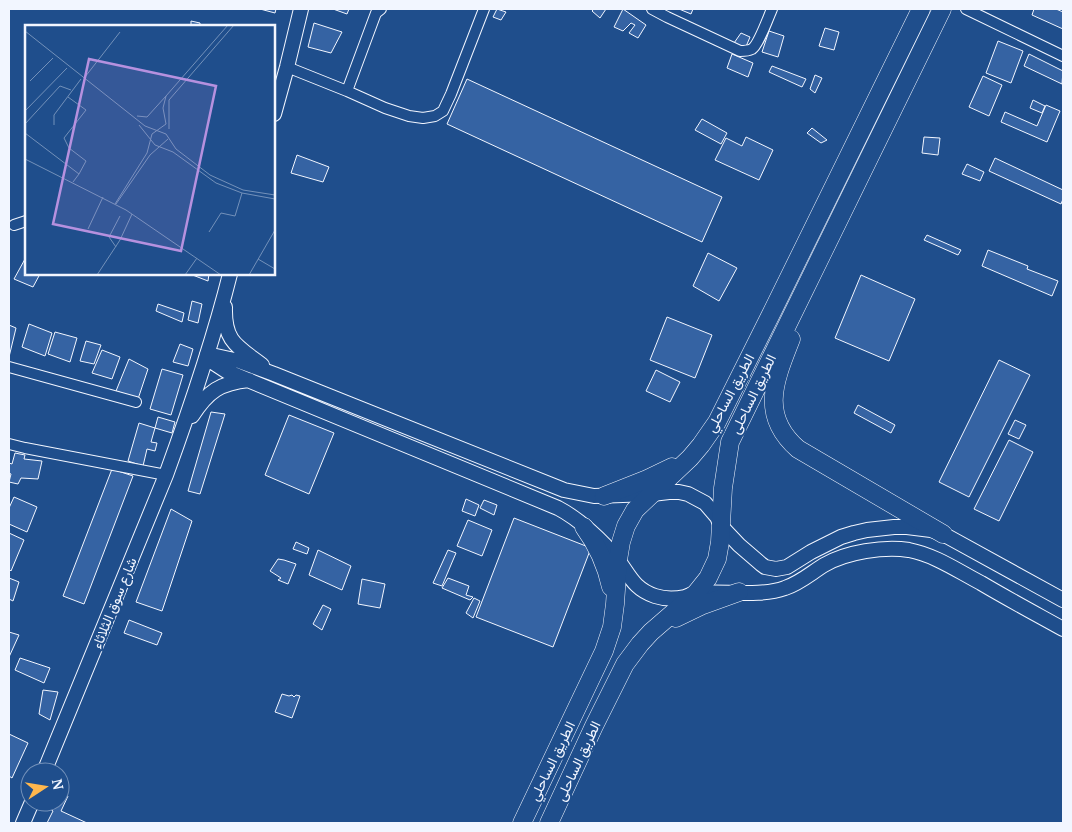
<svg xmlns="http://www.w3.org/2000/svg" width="1072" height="832" viewBox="0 0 1072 832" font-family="'PT Serif',Vazirmatn,serif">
<rect width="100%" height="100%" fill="#1f4e8c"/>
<path fill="#3563a3" stroke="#f2f6ff" d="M260 9H276L275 13Z
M333 9H349L347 14Z
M497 9 506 12 501 20 493 17Z
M594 9H606L600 18 592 11Z
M623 9 646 25 638 38 629 33 635 25 631 23 623 31 614 27Z
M679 9H693L691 14Z
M1034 9H1056L1063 12V29L1032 15Z
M191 21 200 23V26H191Z
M314 23 342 32 331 53 308 47Z
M825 28 839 32 834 50 819 46Z
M769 31 784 36 778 57 762 52Z
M741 33 750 37 745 49 734 43Z
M998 41 1023 51 1011 83 986 73Z
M732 54 753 63 748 77 727 68Z
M1029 54 1063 71 1062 84 1024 66Z
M772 66 806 79 802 87 769 72Z
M815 75 822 78 815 93 810 89Z
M983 76 1002 85 989 116 969 107Z
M467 79 722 197 702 242 447 124Z
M1033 100 1045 106 1042 113 1030 108Z
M1046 105 1060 111 1047 142 1001 122 1005 112 1037 126Z
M702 119 727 133 721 144 695 130Z
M812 128 827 140 821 143 807 133Z
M746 137 773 150 759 180 715 160 726 138 742 146Z
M924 137 940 138 938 155 922 153Z
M297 155 329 167 323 182 291 173Z
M995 158 1063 190V199L1061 204 989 171Z
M967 164 984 172 980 181 962 174Z
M927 235 961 250 958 255 924 240Z
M988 250 1028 266 1027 269 1058 281 1052 296 982 266Z
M708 253 737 268 719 301 693 286Z
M25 259 26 260V274H40L33 287 14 279Z
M190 274H209L208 281Z
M861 275 915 299 889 361 835 338Z
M192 301 202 304 198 323 188 320Z
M158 304 184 313 182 322 156 311Z
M667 317 712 335 695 378 650 360Z
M29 324 52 333 45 356 22 347Z
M9 325 16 328 9 357Z
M55 332 77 338 70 362 48 354Z
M86 341 101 345 94 364 80 361Z
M180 344 193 349 188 366 173 362Z
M102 350 120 357 112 379 92 373Z
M129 359 148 369 138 399 116 391Z
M999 360 1030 375 969 497 939 482Z
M162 369 183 375 171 415 150 409Z
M656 370 680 382 670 402 646 391Z
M858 405 895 425 891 433 854 413Z
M211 412 225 414 200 494 188 491Z
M289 415 334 433 309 494 265 475Z
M158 417 175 422 172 433 155 428Z
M1015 420 1026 425 1019 439 1008 434Z
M139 423 155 428 151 442 157 443 155 451 147 449 143 466 128 461Z
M1009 440 1033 452 999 521 974 509Z
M15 453 25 455 24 459 42 461 38 479 21 478 18 484 9 482 11 474 9 473V463L12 464Z
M112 469 133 476 84 604 63 596Z
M14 497 37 507 27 532 9 524V508Z
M466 499 479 505 475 516 462 511Z
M484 500 497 505 494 515 480 508Z
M171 509 192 521 162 611 136 602Z
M514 518 591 548 553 647 476 617Z
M468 520 492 530 482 556 457 546Z
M9 533 24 540 11 571 9 569Z
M296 542 309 548 307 554 293 549Z
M318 550 351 566 342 590 309 575Z
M448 550 456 553 442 586 433 583Z
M278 559 284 560 296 564 288 584 278 580 281 578 270 571Z
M9 578 19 582 13 601 9 599Z
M448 578 469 586 466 595 473 597 470 600 442 588Z
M362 579 385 584 380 608 358 604Z
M474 598 480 601 473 618 466 613Z
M323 605 331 609 322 630 313 624Z
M129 620 162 633 157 645 124 633Z
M9 632 19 635 9 657Z
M20 658 50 668 44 683 15 670Z
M43 690 58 692 50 720 39 714Z
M282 694 289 696 292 695 294 697 296 695 300 696 292 718 275 712Z
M9 734 28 743 12 778 9 776Z
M60 792 68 796 61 811 87 823H47L53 811 46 806 48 802H60Z"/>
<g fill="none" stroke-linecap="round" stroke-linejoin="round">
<g stroke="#f2f6ff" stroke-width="12">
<path id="street" d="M652 9 667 17 740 51C744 51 748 51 752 49 759 44 768 18 772 9
M966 9 1063 56
M287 67 347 91 376 13 381 9
M347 91 385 108 409 116 423 118 435 116 443 111 451 94 484 9
M14 225 26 221
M9 367 136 402
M9 444 25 448 166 475"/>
</g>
<g stroke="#f2f6ff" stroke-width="16">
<path id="secondary" d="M274 114 287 67 301 9
M225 307C224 342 237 346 262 365
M207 354 239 361 274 374 564 490 594 496 652 494 669 492H679L688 494 705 503 717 517 721 526 739 545 761 564 765 567 776 569 787 567 811 552 841 537 854 533 867 530 894 527H907L931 530 943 534 1063 600
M206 358 226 371 558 508C579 519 603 541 618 560 630 576 634 589 655 596 664 599 675 599 685 597 690 595 694 593 699 593 726 591 760 597 785 588 800 583 811 573 824 565 846 552 884 546 909 550 935 555 958 571 981 583 1008 599 1036 614 1063 629
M192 416C208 391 220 383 249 380
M44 772 166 475C190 409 213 342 230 274
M23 823 32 802"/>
</g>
<g stroke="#f2f6ff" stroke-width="19">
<path id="highway" d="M791 339C775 380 759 415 798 449L943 534
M604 496 647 479 672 467
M584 527C598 546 606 564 611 587
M676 618 703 605 739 592
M522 823 604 651 612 627 615 604 618 560 621 542 626 526 635 510 690 458 701 445 717 422 773 310 921 9
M549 823 594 726 625 664 640 644 651 632 696 593 708 578 717 559 720 542 723 488 730 442 942 9"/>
</g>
<use href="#street" stroke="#1f4e8c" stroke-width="10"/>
<use href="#secondary" stroke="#1f4e8c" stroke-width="14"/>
<use href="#highway" stroke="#1f4e8c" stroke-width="18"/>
</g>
<g text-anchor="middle" stroke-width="4" stroke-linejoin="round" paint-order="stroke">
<g font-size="14" fill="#f2f6ff" stroke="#1f4e8c">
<text transform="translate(730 393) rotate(-62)" y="5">الطريق الساحلي</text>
<text transform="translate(753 394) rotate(-64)" y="5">الطريق الساحلى</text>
<text transform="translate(114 603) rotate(-68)" y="5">شارع سوق الثلاثاء</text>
<text transform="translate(552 761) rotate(-64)" y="5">الطريق الساحلي</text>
<text transform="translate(578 761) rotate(-65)" y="5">الطريق الساحلى</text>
</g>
</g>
<g transform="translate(25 25)">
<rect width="250" height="250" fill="#1f4e8c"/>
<path fill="none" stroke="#7391ba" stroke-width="1" d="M0 6 120 101 141 109 151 124 185 150 218 165 250 170M60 52 95 7M5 56 28 33M43 72 61 85 39 113 44 123 61 136 54 149M0 86 42 43M112 91 122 92 141 71M0 99 35 61 46 65M29 100V90L56 54M114 100 130 120 148 127 191 158 217 168 250 174M144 104V75L209 0M0 108 54 149 48 157M0 134 101 185 196 250M90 179 122 128 127 109 141 99 138 83 141 71 203 0M91 179 125 130 143 114M63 204 78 172M184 207 196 188 210 191 217 168M91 222 84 212 95 191M233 234 250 244M72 250 95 215 107 189M160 250 172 233M224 250 250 205"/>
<path fill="#b691df" fill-opacity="0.15" stroke="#b691df" stroke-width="2.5" d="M64 34 191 61 156 226 28 199Z"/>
<rect width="250" height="250" fill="none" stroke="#f2f6ff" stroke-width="2.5"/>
</g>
<rect width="1072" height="832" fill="none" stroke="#f2f6ff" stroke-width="20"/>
<g transform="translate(45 787) rotate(78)"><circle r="24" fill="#1f4e8c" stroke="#7391ba"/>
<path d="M0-4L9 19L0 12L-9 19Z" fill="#ffb74d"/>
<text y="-8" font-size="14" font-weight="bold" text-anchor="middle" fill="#f2f6ff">N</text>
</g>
</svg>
